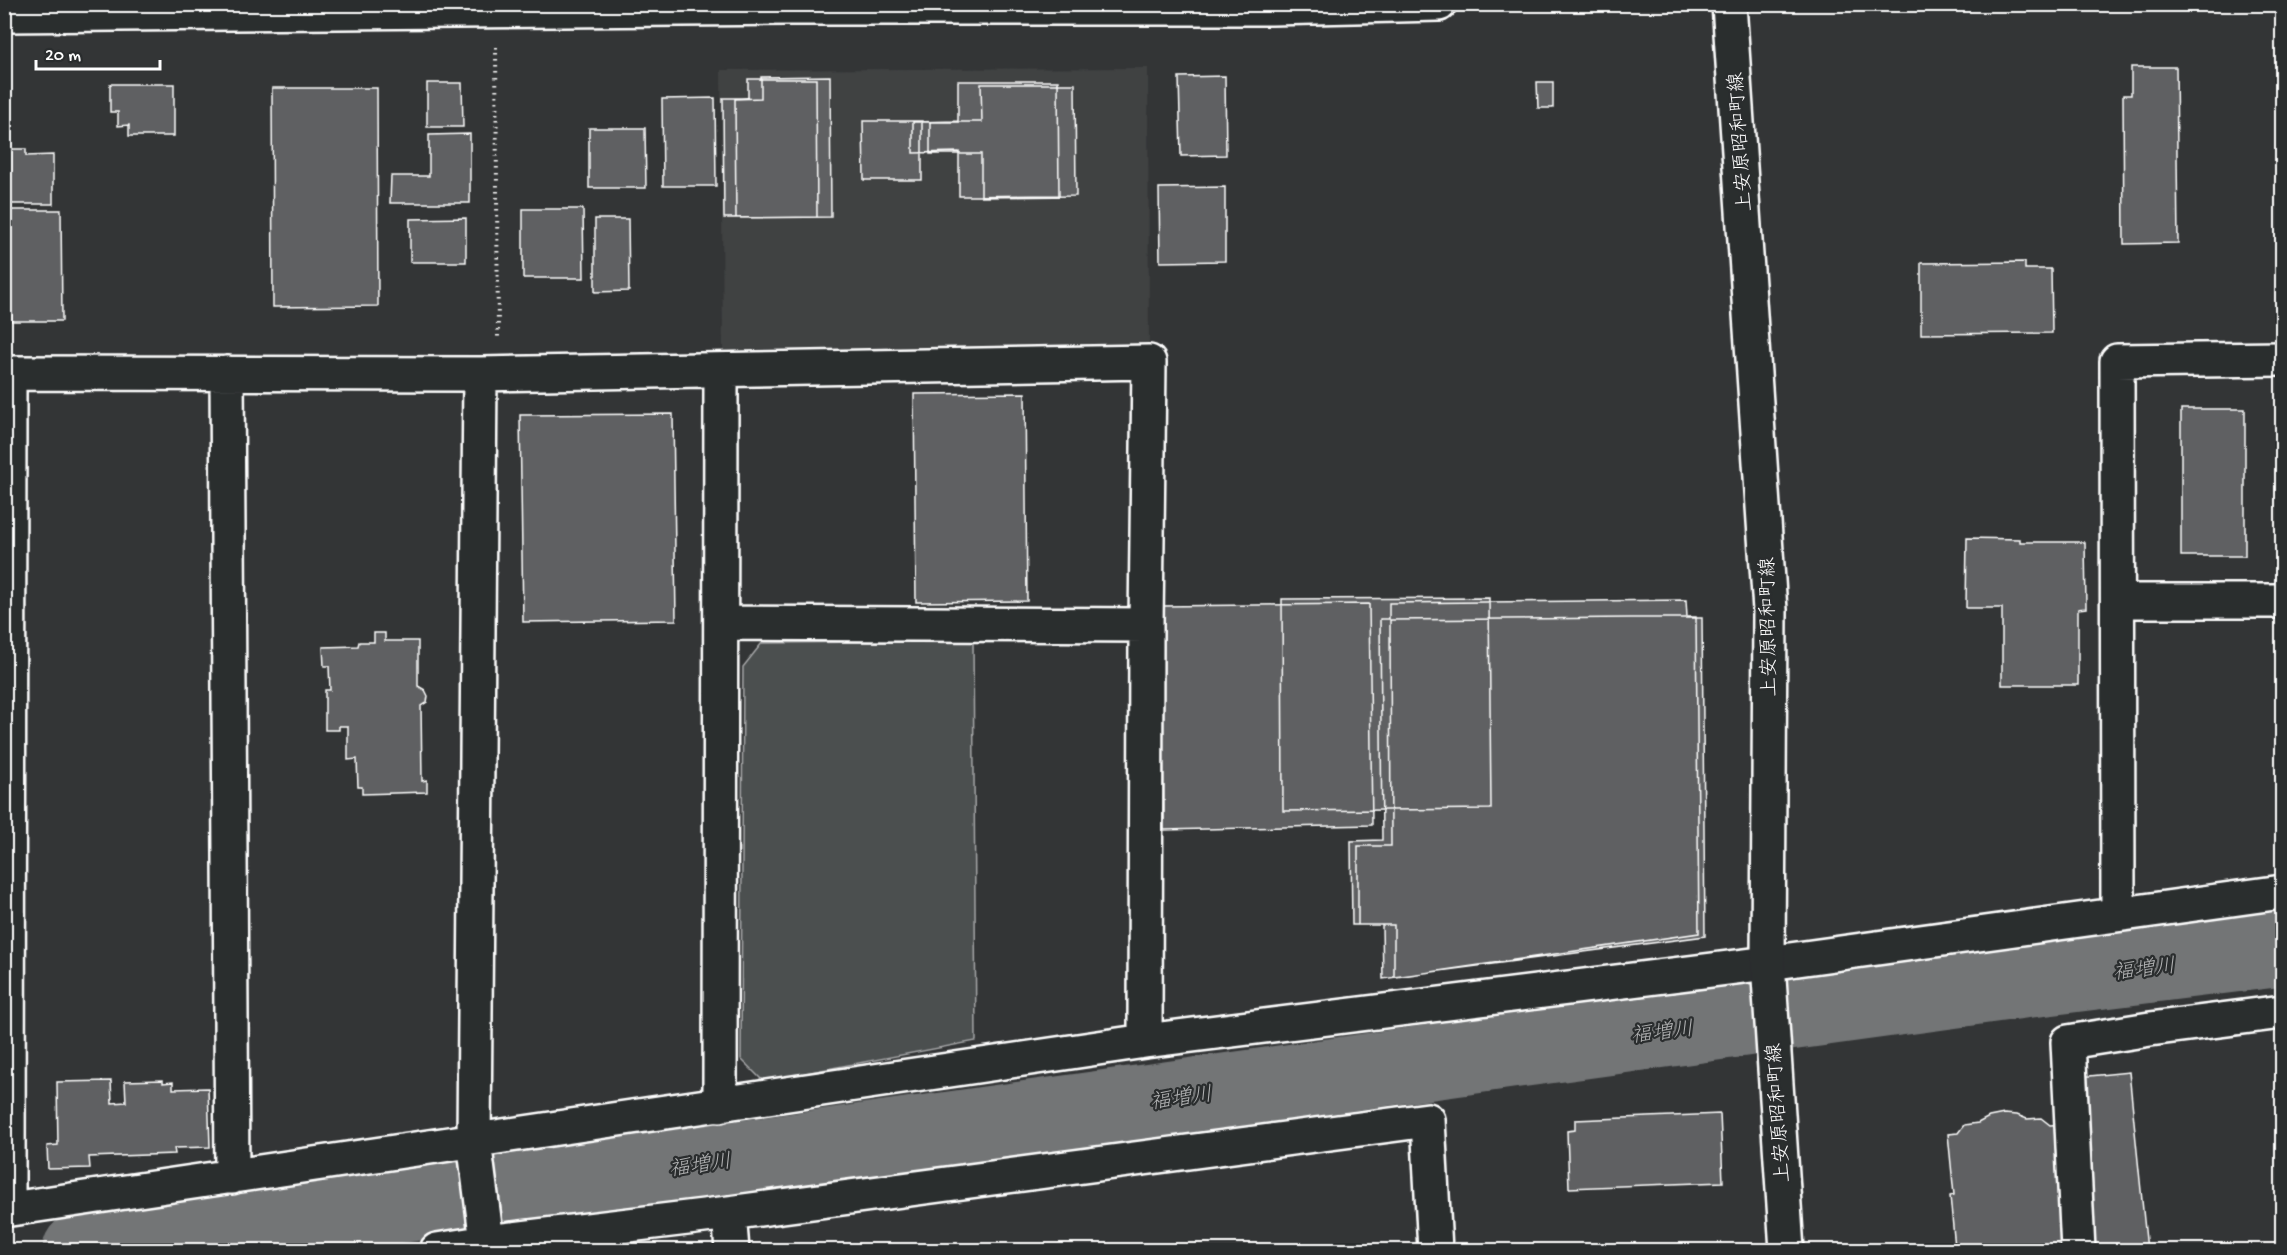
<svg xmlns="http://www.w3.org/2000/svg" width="2287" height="1255" viewBox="0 0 2287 1255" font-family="'Gochi Hand','Klee One',sans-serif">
<rect width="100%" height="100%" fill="#333536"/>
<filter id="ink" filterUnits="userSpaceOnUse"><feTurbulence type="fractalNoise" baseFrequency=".0167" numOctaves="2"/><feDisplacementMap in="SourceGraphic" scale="12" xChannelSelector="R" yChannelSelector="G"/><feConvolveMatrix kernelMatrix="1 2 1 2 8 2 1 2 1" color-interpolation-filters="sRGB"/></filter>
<g filter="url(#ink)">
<path fill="#404243" d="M1148 68 1149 349 723 350 721 70Z"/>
<path fill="#4c4f50" stroke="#a6a7a8" stroke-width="1.5" d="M973 641 976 1041 763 1081 741 1059 743 667 762 643Z"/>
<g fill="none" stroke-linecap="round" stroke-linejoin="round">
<path stroke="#737576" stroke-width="75" d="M80 1250 1554 1045 2022 981 2282 949"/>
</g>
<path fill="#5f6162" stroke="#fff" stroke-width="1.5" d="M2131 67H2176L2178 243 2124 244 2123 95H2131Z
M830 76 831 217 736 218 735 99 761 98V77Z
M1225 76 1226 155 1181 156 1179 77Z
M748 79H816L817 217 724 218 723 98H748Z
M958 81H1058L1059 195 959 196V152L913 153V122L958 121Z
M1537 82H1553V108H1538Z
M427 83H462L463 127H427Z
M110 84H174V136H129V125L118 126V112H110Z
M981 84H1075L1076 196 981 197V154H930V122H982Z
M272 88H377L378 306 273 307Z
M715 98 716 186H663L662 99Z
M863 121H922V180H864Z
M589 128H645L646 188H589Z
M470 134V203H390L391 176H429V135Z
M4 149H26V156L53 155V204H4Z
M1225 187V261L1160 262 1159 188Z
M523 209H583L584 278H523Z
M11 210H61L62 321H11Z
M466 218V262H410V219Z
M595 219H628L629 291 595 292Z
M2025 262V269H2051L2052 333 1921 334V263Z
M1025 393 1027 601 916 602 914 394Z
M2181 409H2245V556H2181Z
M673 414 676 620 523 622 520 415Z
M1967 538 2020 539V542H2085L2086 608 2078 609V685H2002V608H1966Z
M1489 598 1491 809 1283 811 1282 599Z
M1686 600 1687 617H1696L1699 933 1383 979 1382 925H1352L1351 841 1382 840 1380 619H1389V603Z
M1369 604 1372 825 1164 830 1162 606Z
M1631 618H1702L1705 936 1394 977V925H1358V846H1391L1390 620Z
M374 633H385V641H418V686L425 690 428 696 427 702 421 706 422 781 427 780V792L362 794V787H358L357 759 348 760V726H339V730H325V690H330L329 666H324L323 647 358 646 359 642H374Z
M2129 1072 2147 1250H2015L1997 1243 1955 1247 1950 1196 1954 1195 1948 1134 1958 1133 1964 1125 1978 1123 1989 1117 2004 1114 2017 1115 2027 1119 2041 1118 2050 1125 2065 1124 2060 1079Z
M163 1080V1083L173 1082V1089L208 1088 210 1147 174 1148 175 1154 89 1157 90 1168 48 1169 47 1146 58 1145 57 1082 111 1081 112 1103 126 1102 125 1081Z
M1720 1114 1723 1182 1569 1188 1567 1131 1575 1130V1120Z"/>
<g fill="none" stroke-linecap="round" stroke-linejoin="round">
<g stroke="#fff" stroke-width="38">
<path id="minor" d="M4 373 480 374
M227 373 232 1177
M2118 601H2282
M721 623 1146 625
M2118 914 2117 361 2282 359
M1145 1041 1768 963 2282 892
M720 1105 721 370
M8 1209 9 373
M4 1210 1145 1041 1146 625 1149 362 480 374 474 1141 487 1242 437 1250
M729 1213 732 1250
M487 1250V1242L729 1213 1428 1120 1435 1250
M2078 1250 2068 1042 2150 1029 2282 1012"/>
</g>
<g stroke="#fff" stroke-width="38">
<path id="major" d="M1729 4 1770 610 1768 963 1787 1250
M4 15 789 8H1271L1439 4"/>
</g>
<path stroke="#fff" stroke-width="4" stroke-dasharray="1.5 4.5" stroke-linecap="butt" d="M496 47 498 337"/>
<use href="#minor" stroke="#2a2d2e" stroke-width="33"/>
<use href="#major" stroke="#2a2d2e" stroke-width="33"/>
</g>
</g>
<g text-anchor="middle" stroke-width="4.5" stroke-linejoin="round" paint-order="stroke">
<g font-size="20" fill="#fff" stroke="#2a2d2e">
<text transform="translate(1739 142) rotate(-94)" y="7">上安原昭和町線</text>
<text transform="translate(1767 627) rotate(-91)" y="7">上安原昭和町線</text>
<text transform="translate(1777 1113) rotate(-94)" y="7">上安原昭和町線</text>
</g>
<g font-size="21" font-style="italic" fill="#b2b3b4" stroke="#2a2d2e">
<text transform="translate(2144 968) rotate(-7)" y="7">福増川</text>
<text transform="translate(1662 1031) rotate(-7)" y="7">福増川</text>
<text transform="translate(1181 1097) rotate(-8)" y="7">福増川</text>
<text transform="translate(700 1164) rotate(-8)" y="7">福増川</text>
</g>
</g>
<rect width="2287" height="1255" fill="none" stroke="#2a2d2e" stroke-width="24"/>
<rect x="12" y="12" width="2263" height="1231" fill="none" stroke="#fff" stroke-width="2" filter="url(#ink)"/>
<path d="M36 60v9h124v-9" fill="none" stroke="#ffffff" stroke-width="3"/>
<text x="45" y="60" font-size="18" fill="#ffffff" stroke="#2a2d2e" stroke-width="4.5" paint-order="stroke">20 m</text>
</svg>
